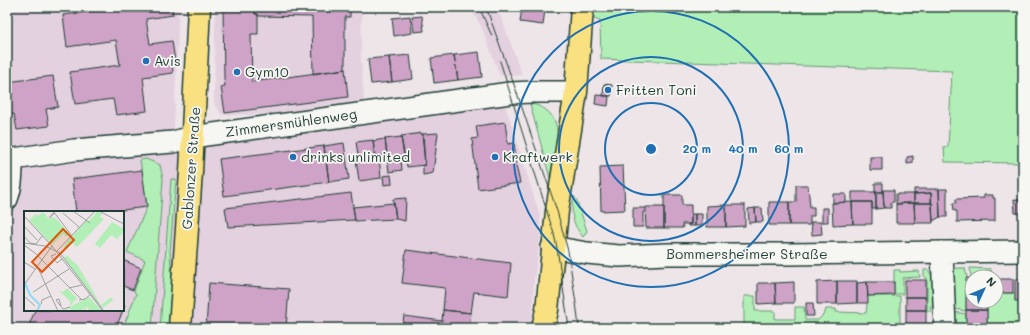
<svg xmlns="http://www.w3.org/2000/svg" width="1030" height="335" viewBox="0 0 1030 335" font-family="Mali,sans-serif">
<rect width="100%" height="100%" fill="#eee5e9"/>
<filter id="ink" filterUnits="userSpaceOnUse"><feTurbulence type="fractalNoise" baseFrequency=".025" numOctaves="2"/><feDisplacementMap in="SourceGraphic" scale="8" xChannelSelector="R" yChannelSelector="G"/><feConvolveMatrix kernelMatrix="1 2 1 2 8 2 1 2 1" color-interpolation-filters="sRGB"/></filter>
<g filter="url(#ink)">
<path fill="#e4d1df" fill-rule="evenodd" d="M7 7H179L174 128 171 150 505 104 540 216V239L534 281 533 307 530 328H7ZM25 212H123V310H25Z
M215 7H362L361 59 365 113 222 115 214 104Z
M470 7H496L503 22 522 75 500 76 482 28Z"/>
<path fill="#b1efb6" stroke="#689675" d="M595 7H1023V163L945 162 944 147H948L952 71 601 59 600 21 594 19Z
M530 104C544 105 555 115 557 129 559 139 552 167 550 178Z
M146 159 160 165 163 179 152 328H123L136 294 134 291 145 260 127 252 147 207 140 160Z
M171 179H176V180L170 251 172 282 168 328H160Z
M574 196 577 201 587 231 583 237C572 224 570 212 574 196Z
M958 268H965L967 278 966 311 955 309 954 271 955 269Z
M970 268 991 269V274L992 277H972L971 278Z
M894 270H900V272L919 271 920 277 903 278V294H894Z
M924 270H928L933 277 935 306H930L931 311H927V278L924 277Z
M996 293H1015V301L1023 300V328H987V301H996Z
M744 296H755V311H775V319H795V307H804L805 320H818L825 313 826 309H836V312L866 313 868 296H900V328H744Z
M954 312 966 314V328H953Z"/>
<path fill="#cea3c7" stroke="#1f3d34" d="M112 7H172L173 15 146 19 150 44 172 41 175 61H172L173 73 143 77 147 111 116 115 113 99 75 104 70 72 120 65 116 40 67 47 63 15 112 9Z
M223 7H255V14H258V34H251L252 82 345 69 348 97 225 113 221 87 225 86 224 79Z
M255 7H350V17H345V69L313 74 312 17 258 16V14H255Z
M522 7H545V10Z
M522 8 545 10 543 25 520 22Z
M410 16 412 33 394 36 392 18Z
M422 16 424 31 414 32 412 17Z
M479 52 482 77 458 80 454 55Z
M410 55 413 79 392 82 389 57Z
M454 55 458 80 434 83 431 58Z
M389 57 392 82 371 84 368 59Z
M53 76 58 107 46 109 49 126 17 130 14 114 7 115V82Z
M604 84 612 85 611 96H603Z
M596 95 609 96 608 106 595 104Z
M505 122 508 144 514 143 517 164 516 165 520 183 478 189 472 139 478 138 476 126Z
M422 133 425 165 407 167 406 158H405L403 150 401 136Z
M438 133 433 173 423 175V165H425L423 134Z
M401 137 405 158 401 159 402 170 389 172 385 139Z
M385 139 387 155 375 156 373 141Z
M373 140 375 159 359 161 356 142Z
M344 143 349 179 329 182 324 146Z
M324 146 329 182 224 196 219 159Z
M375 156H379L381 178 359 181 356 159 358 158 359 161 375 159Z
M913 156V163L907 164V157Z
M870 157H882V170H870Z
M623 166 625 210 601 211 600 167Z
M142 170 147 207 106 212H76L72 179Z
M391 175 392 184 384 185 383 176Z
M875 183H883V192H875Z
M796 185H808L810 207H814V216H810V225H789V202H796Z
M914 189H939L940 217 933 221 931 193 914 194Z
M939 189H947V217H940Z
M883 190H894V202H891V208H884Z
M852 192H876V209H872V202H852Z
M876 192H883L884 208 876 209Z
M1020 192H1023V221H1021V213H1015L1014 199 1020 200Z
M351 193 355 220 228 227 225 208Z
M931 193V203H914V194Z
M833 194H846V202L833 203Z
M896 194H914V203L896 204Z
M664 195H682V205H691V224H682L683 228H664Z
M984 195H993V198H995V221L957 222V211H954L953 203H956V199L984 198Z
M406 198 405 221 396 219 393 199Z
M769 202H789V225H769Z
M852 202H872V224H853Z
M852 202 853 224 833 225 832 203Z
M394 203 396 219 355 221 353 207Z
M902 203H914L915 223H896V204H902Z
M914 203H932L933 223H915Z
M726 205H745V226L726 227Z
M726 205V227H707V206Z
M645 207H664V228H646Z
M633 208H646V212H643V227H633Z
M755 208H762L763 222H756Z
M755 208 756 222 749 223 748 209Z
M822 208H828V222H822Z
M691 214H695V226H688V224H691Z
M695 214H702V226H695Z
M811 222H821L822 234 812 235Z
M406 250 511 263 508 296 474 292 471 313 443 310 445 288 402 283Z
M123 260 141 268 133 290 123 286Z
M966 278H972V301H987V310H966Z
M996 279H1013V293H996Z
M1015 279H1023V300L1015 301Z
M905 280H926V297H905Z
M837 281V304H817V282Z
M837 281H857V303L837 304Z
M794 282V303H776L775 283Z
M867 282H894V295L868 296Z
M867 282 868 303H857V283Z
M209 283 289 289 286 328H206Z
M758 283H775L776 303 758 304Z
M906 297H926V310H906Z
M806 303H813L814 316H806Z
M123 304 125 305 116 328H28L35 310H123Z
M443 310 471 313 469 328H402L404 316 442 321Z
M906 310H926V327H906Z
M966 310H987V328H966Z"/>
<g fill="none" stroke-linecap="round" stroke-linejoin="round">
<g stroke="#1f3d34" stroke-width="24">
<path id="minor" d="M7 160 74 150 173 142 192 137 510 93 532 92H576
M7 199C12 186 12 173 12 159
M552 247 587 253 619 256 668 254H788L1023 251
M942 252 945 328"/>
</g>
<g stroke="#1f3d34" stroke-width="25">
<path id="major" d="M180 328 191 172 199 7
M543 328 547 310 557 211 576 92 582 7"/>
</g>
<use href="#minor" stroke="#f6f6f2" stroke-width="21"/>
<use href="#major" stroke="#f9e181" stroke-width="22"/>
<path stroke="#1f3d34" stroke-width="1" d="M479 7 492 36
M486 7 517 93 557 211 568 251 577 310 579 328
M500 61 554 234 557 248 569 328"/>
</g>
</g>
<g fill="none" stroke="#1f6fb2" stroke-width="2">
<circle cx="651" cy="149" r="46"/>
<circle cx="651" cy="149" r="92"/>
<circle cx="651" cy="149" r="138"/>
</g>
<g fill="#1f6fb2" stroke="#f6f6f2" stroke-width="1.5">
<circle cx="146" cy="61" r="4"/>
<circle cx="237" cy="72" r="4"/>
<circle cx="608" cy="90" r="4"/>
<circle cx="293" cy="157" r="4"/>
<circle cx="495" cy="157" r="4"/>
</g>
<g text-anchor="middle" stroke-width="3.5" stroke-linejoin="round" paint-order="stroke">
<g font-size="14" fill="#1f3d34" stroke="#f6f6f2" text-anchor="start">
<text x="154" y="66">Avis</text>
<text x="245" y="77">Gym10</text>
<text x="616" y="95">Fritten Toni</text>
<text x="301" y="162">drinks unlimited</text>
<text x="503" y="162">Kraftwerk</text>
</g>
<g font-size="14" fill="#1f3d34" stroke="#f6f6f2">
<text transform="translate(291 123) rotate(-8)" y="5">Zimmersmühlenweg</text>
<text transform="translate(191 168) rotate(-86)" y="5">Gablonzer Straße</text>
<text x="747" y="259">Bommersheimer Straße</text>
</g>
</g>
<g transform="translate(24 211)">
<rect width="100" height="100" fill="#eee5e9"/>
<path d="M16 0 21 3 25 8 28 6 32 8 45 22 42 26 39 23 28 34 5 9 12 3 14 5 18 2ZM73 0 78 3 76 6 80 8 53 36 48 32 42 39 40 36 43 31 62 10 67 9 66 7 67 6 70 9 68 7ZM88 11 100 18V20L93 28 87 24 76 37 71 33ZM42 44 54 55 77 94 87 86 89 89 79 97 47 57 40 47ZM43 77 53 87 46 95V90L35 80 39 81ZM65 86 78 100H63L65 98 62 95V100L60 97 57 100H48L46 97 38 100Z" fill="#b1efb6"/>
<path fill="none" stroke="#91d8f3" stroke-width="2" d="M0 70 6 84 16 94 13 100"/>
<path fill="none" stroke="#9ba2a1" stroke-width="1" d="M29 0 48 25M49 0 66 12M75 0 100 13M30 1 25 7 31 2M39 2 56 17M0 5 28 35 79 100M0 15 13 29M0 25 6 32 12 33 18 25M0 32 21 35 36 42 80 100M0 34 11 42 57 88M32 41 71 0M32 43 27 45 33 52 38 48M0 51 11 58M13 55 34 100M0 74 28 35M45 77 58 74M9 81 45 58M0 85 11 95M55 89 61 88 66 84M17 93 18 89 27 85M37 95 35 88 32 89 39 98 46 96"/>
<path fill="#de580e" fill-opacity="0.15" stroke="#de580e" stroke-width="2" d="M39 18 50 29 18 61 8 51Z"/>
<rect width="100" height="100" fill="none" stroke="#1f3d34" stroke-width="2"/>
</g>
<circle cx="651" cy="149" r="6" fill="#1f6fb2" stroke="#f6f6f2" stroke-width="2"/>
<g font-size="12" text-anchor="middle" font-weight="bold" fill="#1f6fb2" stroke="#f6f6f2" stroke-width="3.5" stroke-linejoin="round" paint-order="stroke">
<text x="697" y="153">20 m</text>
<text x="743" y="153">40 m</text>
<text x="789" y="153">60 m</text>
</g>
<rect width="1030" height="335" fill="none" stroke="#f6f6f2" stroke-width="24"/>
<rect x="12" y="12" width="1006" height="311" fill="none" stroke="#1f3d34" stroke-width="1.5" filter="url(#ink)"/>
<g transform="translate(984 289) rotate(46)"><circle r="19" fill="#f6f6f2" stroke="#a0aca6"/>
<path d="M0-3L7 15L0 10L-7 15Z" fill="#1f6fb2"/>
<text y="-6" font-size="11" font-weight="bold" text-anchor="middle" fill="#1f3d34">N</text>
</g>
</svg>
